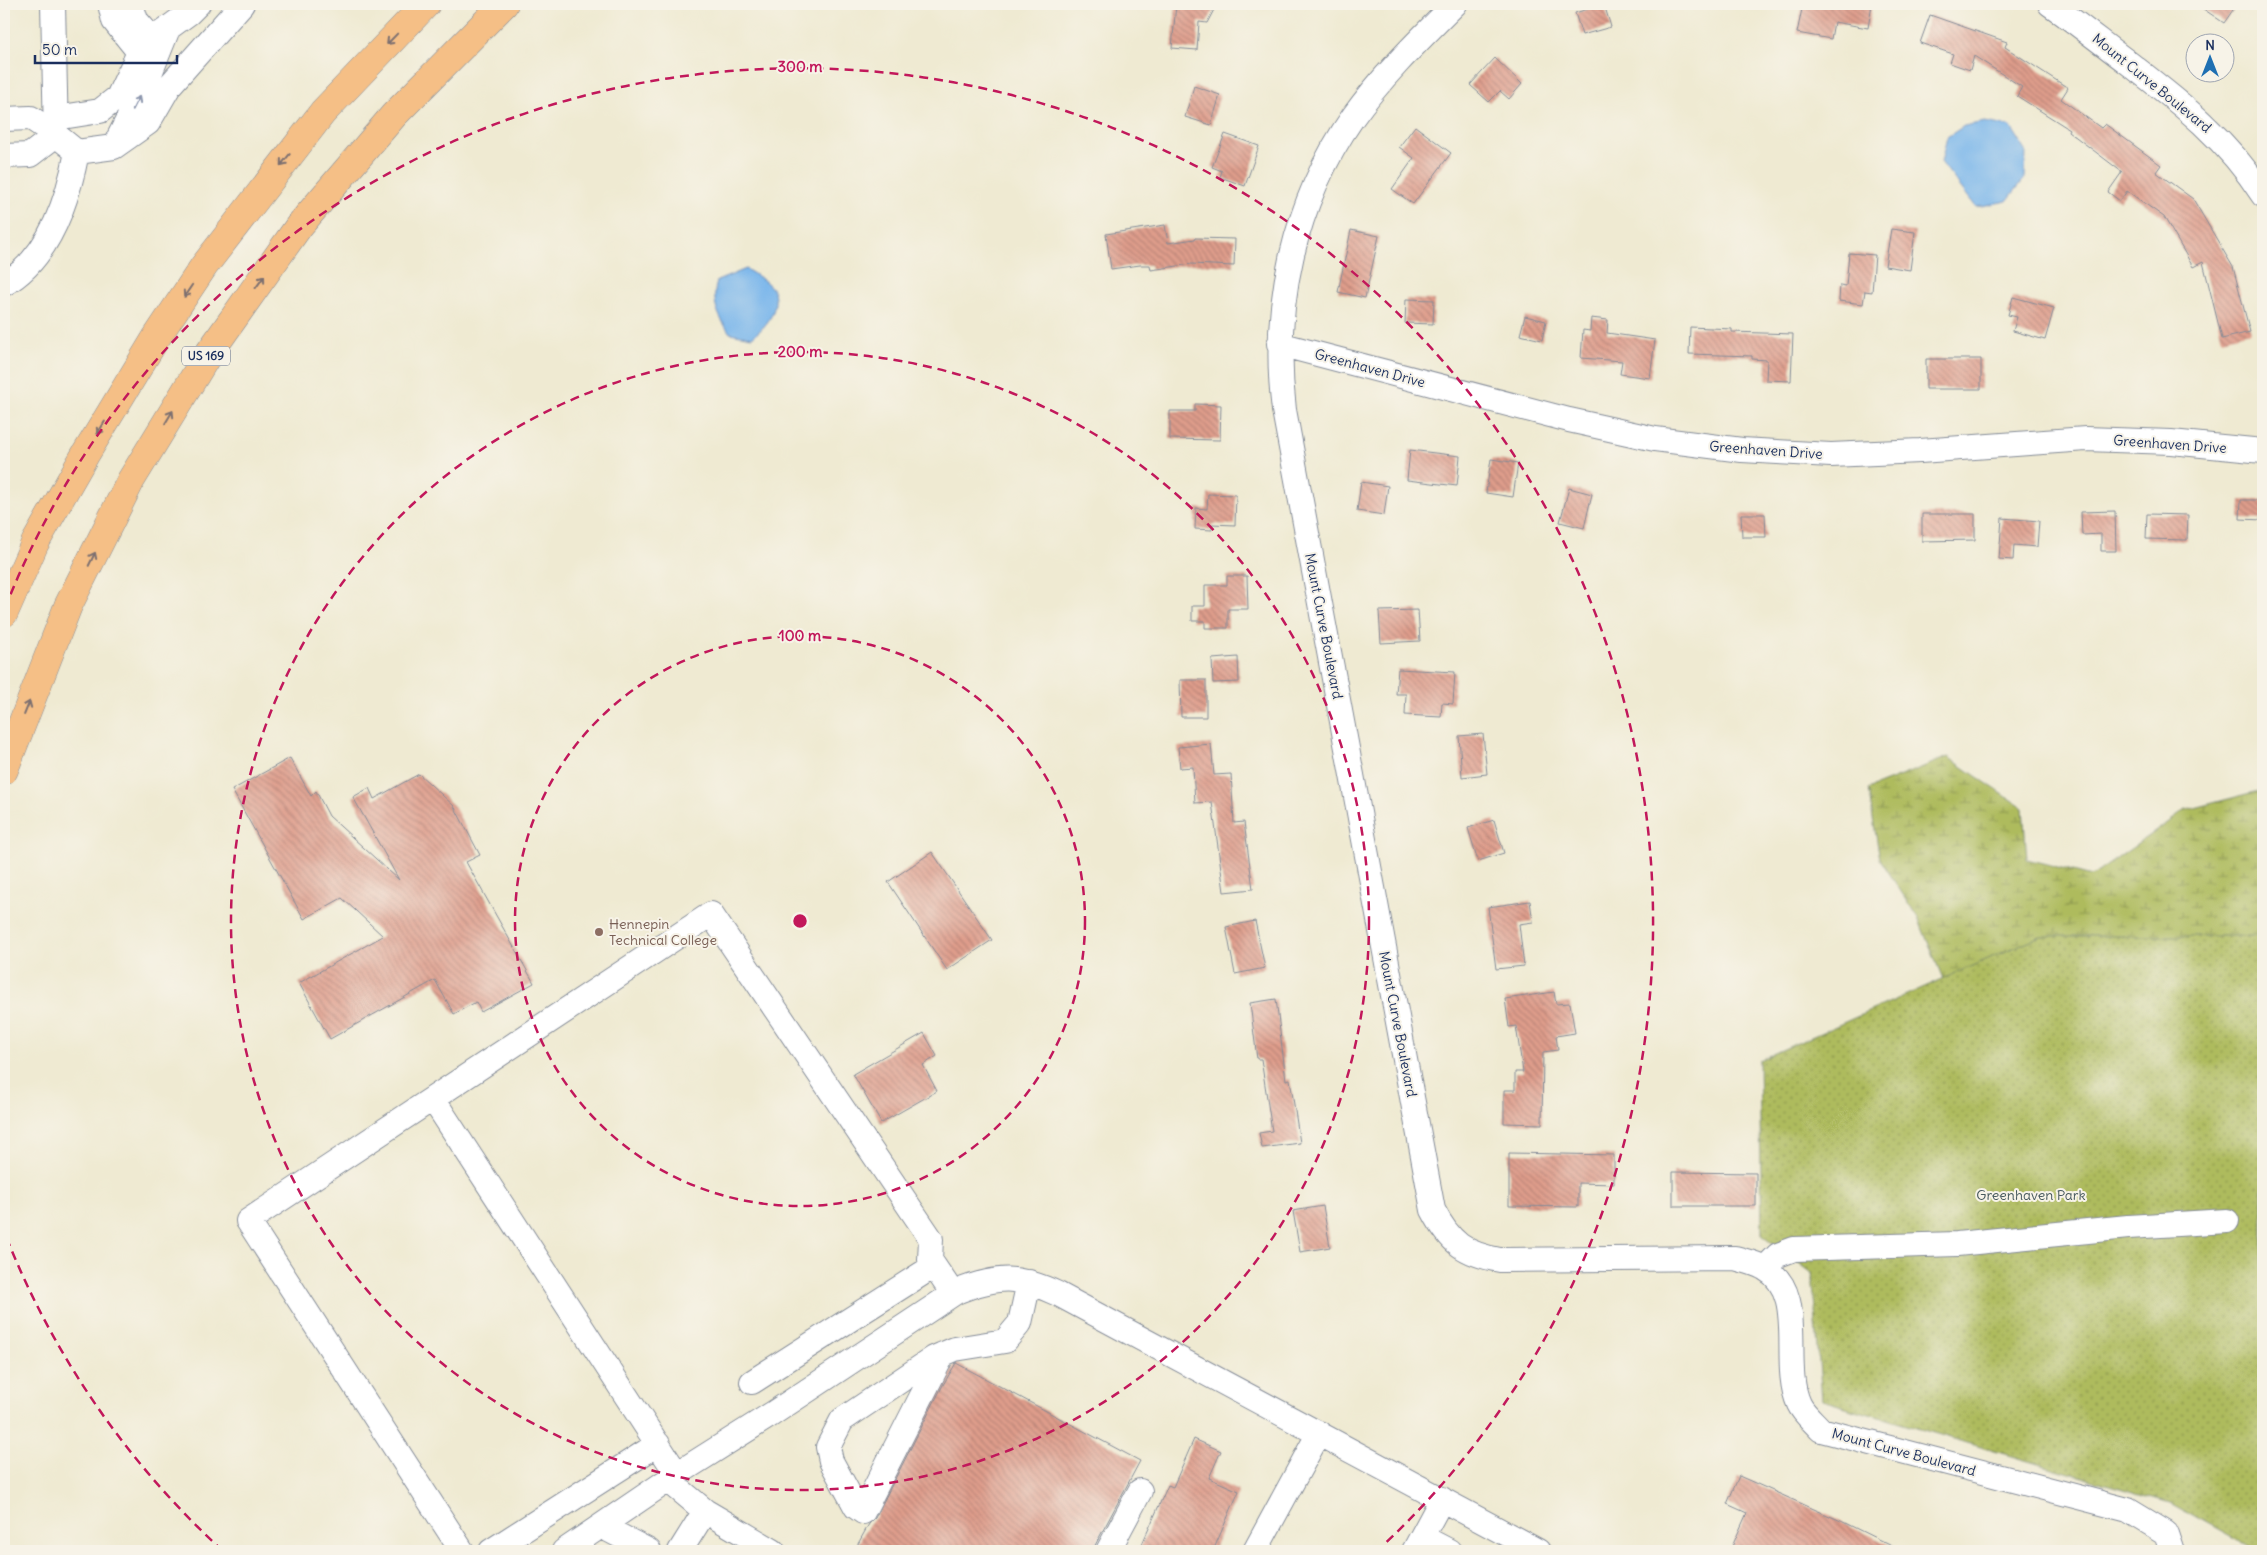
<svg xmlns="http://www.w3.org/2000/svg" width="2267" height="1555" viewBox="0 0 2267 1555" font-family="Delius,sans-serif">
<defs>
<pattern id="wetland-marsh" width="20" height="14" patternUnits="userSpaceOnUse" patternTransform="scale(1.25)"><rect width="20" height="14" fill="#aebb5d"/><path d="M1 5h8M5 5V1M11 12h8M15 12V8" fill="none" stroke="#8d9850"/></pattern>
<pattern id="park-dots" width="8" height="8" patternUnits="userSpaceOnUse" patternTransform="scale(1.25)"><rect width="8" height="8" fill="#aebb5d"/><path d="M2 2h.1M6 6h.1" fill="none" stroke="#8d9850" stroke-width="1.8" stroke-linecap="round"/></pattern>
<pattern id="building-back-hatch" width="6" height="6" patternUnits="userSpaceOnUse" patternTransform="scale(1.25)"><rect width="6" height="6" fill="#df9d8b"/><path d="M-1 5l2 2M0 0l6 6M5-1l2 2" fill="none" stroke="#b48075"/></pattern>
</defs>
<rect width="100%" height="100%" fill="#f7f3e8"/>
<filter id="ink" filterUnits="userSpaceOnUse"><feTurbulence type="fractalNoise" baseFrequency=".02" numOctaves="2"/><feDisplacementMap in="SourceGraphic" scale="10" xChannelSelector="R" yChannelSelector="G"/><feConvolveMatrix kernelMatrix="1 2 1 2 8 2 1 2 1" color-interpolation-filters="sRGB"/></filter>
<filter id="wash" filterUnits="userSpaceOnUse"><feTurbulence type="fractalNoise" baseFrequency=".0096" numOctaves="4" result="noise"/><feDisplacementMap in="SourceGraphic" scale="20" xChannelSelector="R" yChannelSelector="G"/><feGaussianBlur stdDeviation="1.12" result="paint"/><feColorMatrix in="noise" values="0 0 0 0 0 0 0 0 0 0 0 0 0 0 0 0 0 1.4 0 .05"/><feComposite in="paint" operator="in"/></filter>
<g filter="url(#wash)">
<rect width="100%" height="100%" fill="#efead2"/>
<path fill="url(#wetland-marsh)" stroke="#64755e" d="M1948 757 2023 808 2027 859 2092 876 2186 810 2263 790V1053L2032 1014 1943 979 1918 918 1880 859 1868 789Z"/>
<path fill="url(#park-dots)" stroke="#64755e" d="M2040 936H2263V1551H2257L2170 1503 1822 1400 1812 1273 1762 1235 1759 1060Z"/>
<path fill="#78b5eb" stroke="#4a72a4" d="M1985 122 2011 127 2026 151 2025 178 2007 201 1976 207 1941 162 1947 137 1964 126Z
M746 269C755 275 770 282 774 292 779 311 766 327 752 337L730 333C718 316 711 302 717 281Z"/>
<g id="blocks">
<path fill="url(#building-back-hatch)" d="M1176 4H1217L1207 23 1199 22 1197 50 1172 48Z
M1604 4 1611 27 1582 35 1575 13Z
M1803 4H1872L1868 28 1834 22 1831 39 1797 33Z
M2196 4H2237L2224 23Z
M1930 15 2007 42 2005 47 2068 88 2061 99 2101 128 2105 124 2161 165 2156 172 2193 199 2233 267 2250 332 2222 339 2203 262 2193 267 2164 217 2127 191 2120 201 2108 192 2122 172 2068 131 2069 129 2017 96 2022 87 1974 56 1970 70 1950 63 1953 54 1920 43Z
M1495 58 1522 84 1509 99 1500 91 1489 102 1470 85Z
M1194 86 1220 95 1211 125 1185 117Z
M1415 126 1451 153 1413 204 1392 189 1414 158 1399 147Z
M1225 134 1259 146 1245 186 1220 177 1222 171 1212 167Z
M1165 225 1168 243 1195 239V238L1235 239 1234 266 1191 264 1151 270 1150 265H1140L1111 269 1106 234Z
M1891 229 1915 232 1910 270 1885 266Z
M1351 230 1379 236 1365 298 1338 292Z
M1849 253 1875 255 1872 292 1865 291 1863 304 1839 301 1840 285 1846 286Z
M2013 297 2054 308 2045 340 2013 331 2017 317 2008 315Z
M1406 299 1434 300 1433 324 1405 323Z
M1525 316 1546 321 1542 340 1520 335Z
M1591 318 1608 320 1607 333 1655 340 1650 378 1620 374 1622 361 1581 358 1583 330 1590 331Z
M1690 327 1732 329V332L1793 334 1791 381 1766 380 1767 360 1752 359V356L1689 354Z
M1926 359H1981V389H1926Z
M1195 404 1221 405 1220 440 1170 439V411H1195Z
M1410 450 1460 456 1457 486 1407 480Z
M1491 459 1518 463 1513 497 1486 493Z
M1361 482 1388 486 1384 515 1357 511Z
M1569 488 1592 494 1584 528 1560 522Z
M1208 494 1236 495 1235 525 1212 524V530L1195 529 1196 508 1207 509Z
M2241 500H2263V520L2240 519Z
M2115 511 2116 551H2101V534L2082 535 2081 512Z
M1741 514H1765L1766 537H1742Z
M1922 514H1975V540L1922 541Z
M2147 514 2188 515 2187 540 2146 539Z
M2002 518 2039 521 2037 547 2014 545 2013 560 1999 559Z
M1227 576H1247L1248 609H1228V628H1205V621H1192V606H1205V585H1227Z
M1418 610 1420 641 1381 643 1379 611Z
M1238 657 1239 682 1213 683 1212 659Z
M1398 669 1455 672 1453 704 1442 703 1441 717 1405 715 1406 694H1396Z
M1180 680H1206V717H1181Z
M1483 734 1487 774 1462 777 1459 736Z
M1211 744 1214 775 1231 774 1234 823 1244 822 1253 889 1224 892 1212 802 1195 803 1193 767 1180 768 1178 747Z
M290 758 311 796 316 791 329 816 399 880 353 797 369 788 374 799 419 774 454 806 480 855 466 862 534 983 481 1012 476 1002 454 1014 435 980 330 1039 299 983 383 936 342 898 304 919 232 790Z
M1494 820 1504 853 1478 861 1468 828Z
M932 852 992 940 947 970 888 882Z
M1530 901 1533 922 1519 924 1524 966 1496 969 1488 907Z
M1255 921 1265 968 1235 974 1226 927Z
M1554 992 1556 1004 1570 1003 1575 1033 1556 1036 1558 1050 1543 1052 1542 1124 1504 1123V1090H1515V1072H1523L1516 1026 1509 1027 1505 999Z
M1276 999 1286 1080 1290 1079 1300 1143 1262 1148 1259 1133 1272 1131 1261 1059H1257L1250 1003Z
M924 1033 937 1056 923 1065 937 1091 881 1123 853 1074Z
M1509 1153 1614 1155V1184L1578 1183V1207L1509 1206Z
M1673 1172 1756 1173V1206H1673Z
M1323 1206 1330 1247 1300 1252 1293 1211Z
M956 1363 1140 1461 1092 1551H854L869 1524 875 1518 943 1385Z
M1194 1439 1221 1451 1209 1478 1239 1491 1213 1551H1139L1168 1485 1173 1487Z
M1739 1476 1841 1521 1902 1551H1730L1747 1513 1727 1504Z"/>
</g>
</g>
<g filter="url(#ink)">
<use href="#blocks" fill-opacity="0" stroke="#858c98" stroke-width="1"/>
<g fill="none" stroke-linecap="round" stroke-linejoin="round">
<g stroke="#858c98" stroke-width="26">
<path id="minor" d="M53 4 56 135 77 152 114 147 148 123 170 85 242 4
M110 4 114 21 139 52
M131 4 136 20 153 40
M1455 4C1420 39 1382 76 1353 117 1294 202 1271 307 1284 410L1433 1210C1450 1243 1465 1254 1500 1260L1735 1258C1745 1261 1756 1263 1764 1268 1809 1292 1780 1363 1799 1404 1803 1413 1814 1422 1821 1430L2128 1510 2166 1533 2172 1551
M2050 4C2077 23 2103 44 2130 64 2182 104 2227 139 2263 195
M56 118 100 111 118 97 141 48 189 13 198 4
M4 119 31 118 56 135 30 155 4 156
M116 143 145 86 168 29
M4 284C49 259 68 199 77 152
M1279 344 1569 420 1655 439 1742 450 1831 455 1920 451 2086 439 2171 442 2263 451
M433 1099 677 1474
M1765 1268 1778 1255 1794 1249 1957 1244 2128 1227 2227 1221
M943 1354 863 1512 856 1507 831 1461 828 1447 842 1420 934 1358 955 1349 1005 1341 1020 1323 1029 1282
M752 1382 934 1266
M668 1480 705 1511 773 1551
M601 1526 649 1551
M1422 1537 1449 1551
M462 1551 248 1221 711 914 931 1239 930 1260 953 1294
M491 1551 658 1444
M564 1551 677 1474 772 1414 956 1292C998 1275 1017 1275 1058 1294L1538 1551
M680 1551 705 1511
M1108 1551 1140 1491
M1255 1551 1319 1433
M1414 1551 1442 1499"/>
</g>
<g stroke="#858c98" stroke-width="29">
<path id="highway" d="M4 613 35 543 85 455 156 338 204 266 323 112 426 4
M4 770 68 606 131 480 207 356 299 226 394 115 504 4"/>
</g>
<use href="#minor" stroke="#fff" stroke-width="24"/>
<use href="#highway" stroke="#f5bf86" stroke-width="28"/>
</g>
<defs><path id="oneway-shaft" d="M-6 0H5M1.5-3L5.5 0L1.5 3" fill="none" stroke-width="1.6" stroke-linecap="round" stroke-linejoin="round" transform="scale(1.25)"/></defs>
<g stroke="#7d7070">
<use href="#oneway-shaft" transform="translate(392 39) rotate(134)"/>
<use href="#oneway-shaft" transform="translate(285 160) rotate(129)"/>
<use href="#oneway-shaft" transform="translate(260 282) rotate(-54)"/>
<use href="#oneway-shaft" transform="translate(188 291) rotate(124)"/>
<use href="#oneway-shaft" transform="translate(169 417) rotate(-59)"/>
<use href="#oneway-shaft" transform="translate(101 428) rotate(121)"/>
<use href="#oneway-shaft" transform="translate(92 559) rotate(-64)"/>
<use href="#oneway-shaft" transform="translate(27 708) rotate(-68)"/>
</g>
<use stroke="#8d97ae" href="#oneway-shaft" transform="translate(136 103) rotate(-63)"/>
</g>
<g fill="none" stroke="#c2185b" stroke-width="2.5" stroke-dasharray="9 6">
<circle cx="800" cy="921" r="285"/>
<circle cx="800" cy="921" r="569"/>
<path d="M223 1551A854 854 0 0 1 5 1234M5 608A854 854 0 1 1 1377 1551"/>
</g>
<circle fill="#8d6e63" stroke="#f7f3e8" stroke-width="2" cx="599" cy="932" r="5"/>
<g text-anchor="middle" stroke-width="4" stroke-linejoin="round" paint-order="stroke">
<rect fill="#f7f3e8" stroke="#5d6a87" stroke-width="1" x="182" y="346.5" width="48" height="19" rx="4"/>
<g font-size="12" font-weight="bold" fill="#1b2f5e">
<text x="206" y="360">US 169</text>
</g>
<g font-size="14" fill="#1b2f5e" stroke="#f7f3e8">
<text transform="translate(2152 83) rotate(39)" y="5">Mount Curve Boulevard</text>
<text transform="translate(1370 368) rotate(15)" y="5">Greenhaven Drive</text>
<text transform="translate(2170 444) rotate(4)" y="5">Greenhaven Drive</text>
<text transform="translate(1766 450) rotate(4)" y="5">Greenhaven Drive</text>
<text transform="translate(1324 626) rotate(79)" y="5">Mount Curve Boulevard</text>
<text transform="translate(1398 1024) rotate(79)" y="5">Mount Curve Boulevard</text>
<text transform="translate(1904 1452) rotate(15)" y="5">Mount Curve Boulevard</text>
</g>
<g font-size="14" fill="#785e54" stroke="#f7f3e8" text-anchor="start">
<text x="609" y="929">Hennepin<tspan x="609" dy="16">Technical College</tspan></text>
</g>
<g font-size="14" fill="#47595e" stroke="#f7f3e8">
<text x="2031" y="1200">Greenhaven Park</text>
</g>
</g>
<circle cx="800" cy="921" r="8" fill="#c2185b" stroke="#f7f3e8" stroke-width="2.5"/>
<g font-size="15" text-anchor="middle" font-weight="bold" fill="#c2185b" stroke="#f7f3e8" stroke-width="4" stroke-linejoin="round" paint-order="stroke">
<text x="800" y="72">300 m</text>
<text x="800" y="357">200 m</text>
<text x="800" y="641">100 m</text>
</g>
<rect width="2267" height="1555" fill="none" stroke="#f7f3e8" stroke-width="20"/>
<g transform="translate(2210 58)"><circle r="24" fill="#f7f3e8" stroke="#9fa5b1"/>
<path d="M0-4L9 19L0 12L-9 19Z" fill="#1f6fb2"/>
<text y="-8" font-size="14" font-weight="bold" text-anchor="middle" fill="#1b2f5e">N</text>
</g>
<path d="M35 55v8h142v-8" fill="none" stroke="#1b2f5e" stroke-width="2.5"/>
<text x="42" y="55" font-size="15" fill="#1b2f5e" stroke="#f7f3e8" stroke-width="4" paint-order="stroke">50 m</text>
</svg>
